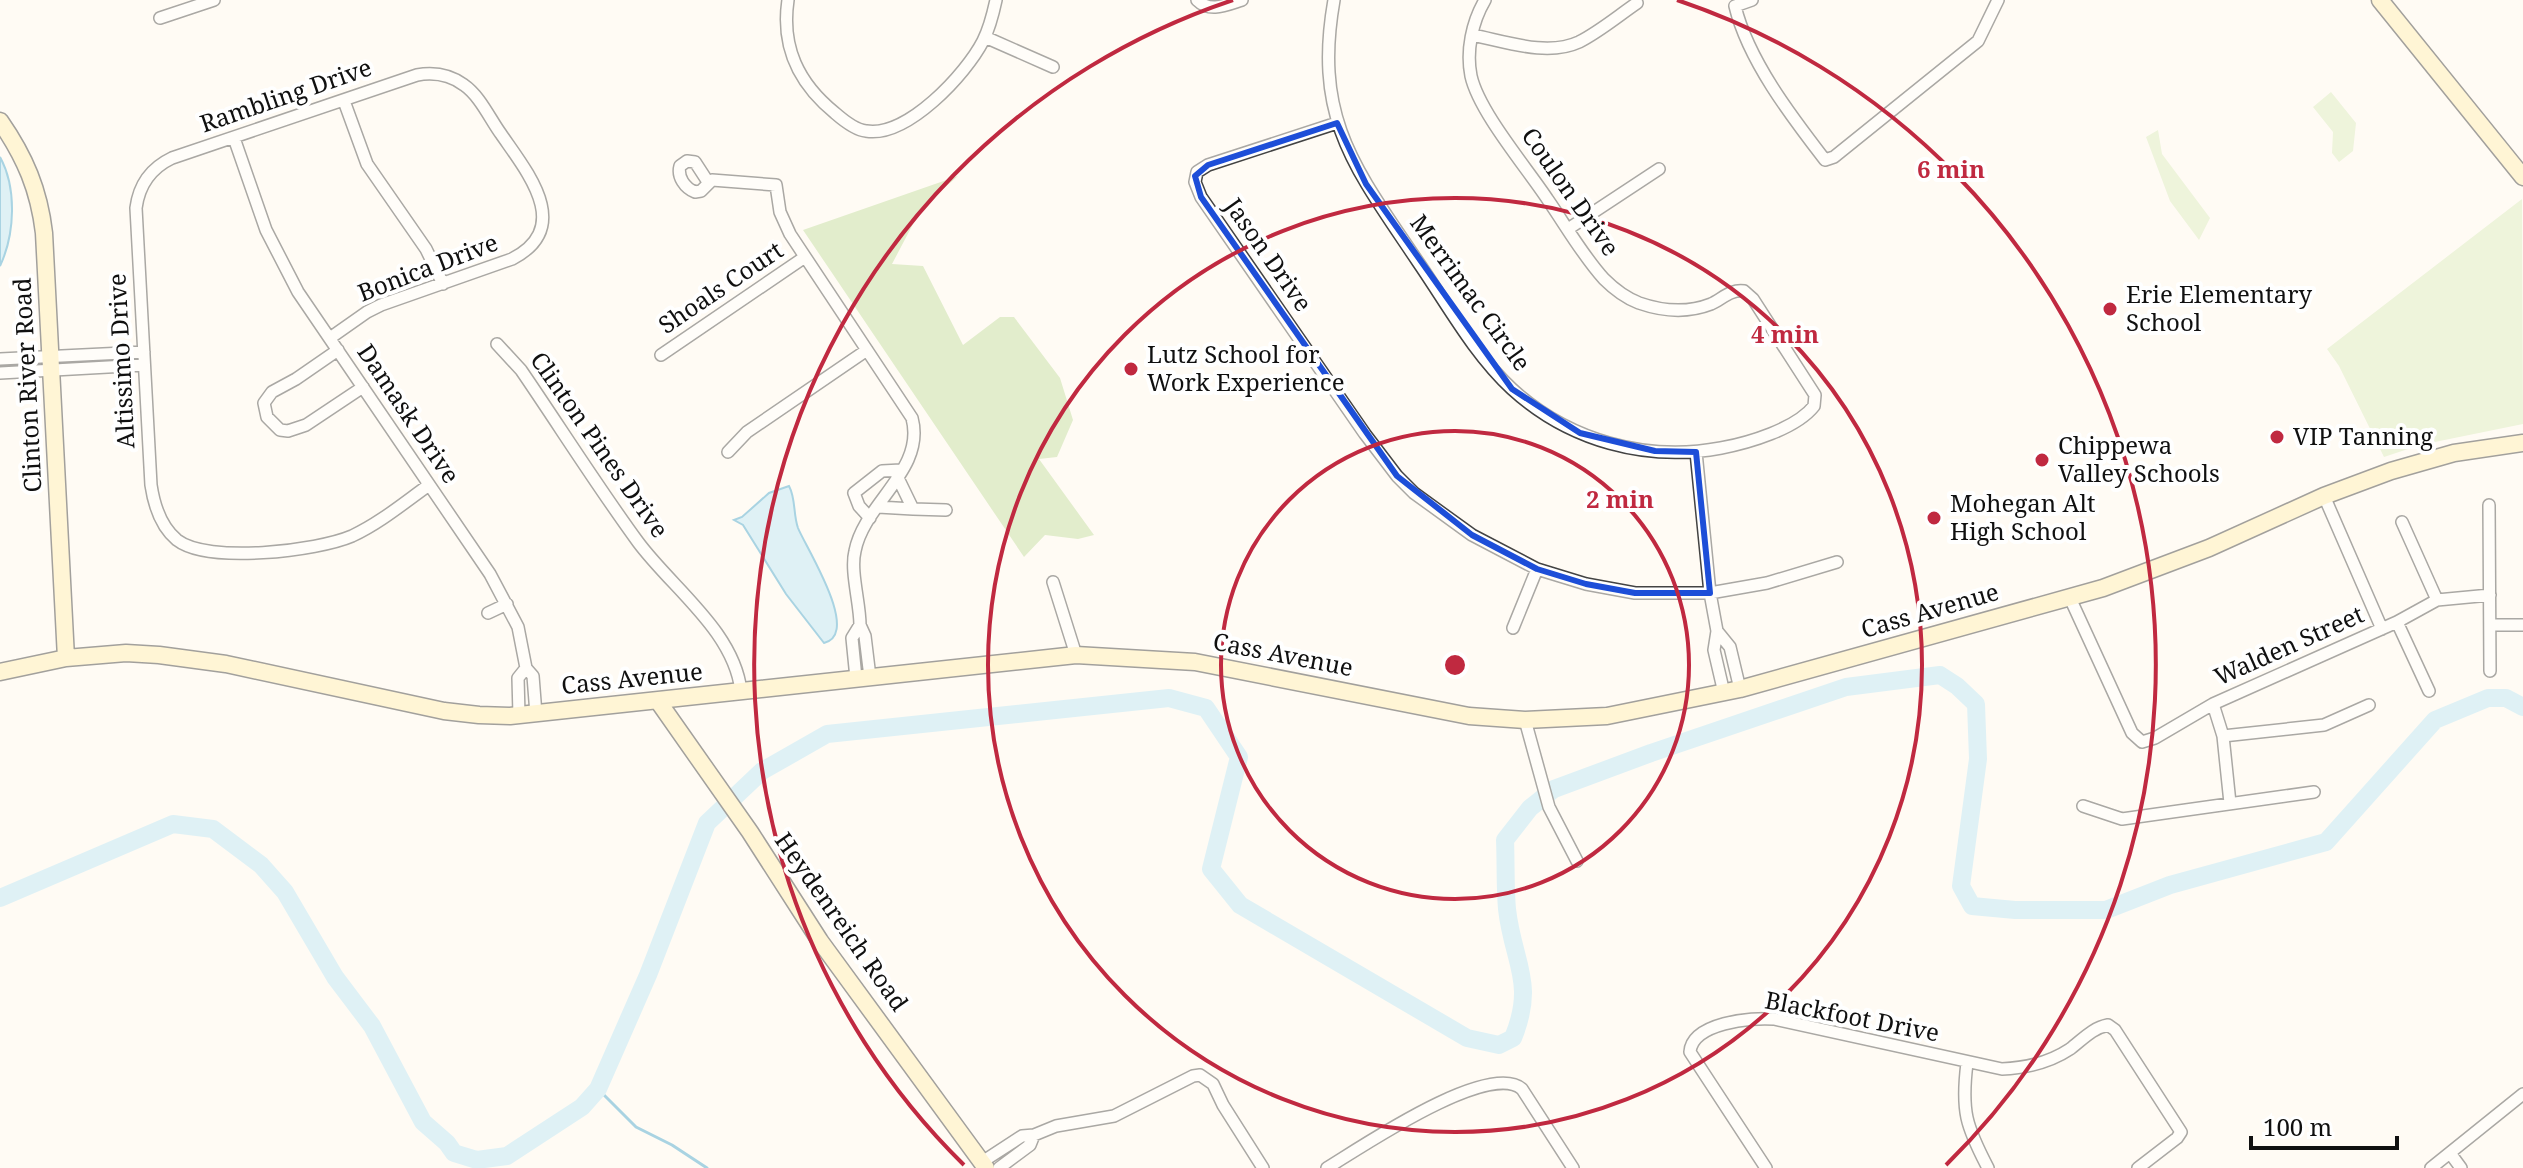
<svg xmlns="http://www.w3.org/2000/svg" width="2523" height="1168" viewBox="0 0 2523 1168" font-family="'Noto Serif',serif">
<rect width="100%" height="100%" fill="#fffbf4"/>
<path fill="#d9eabd" d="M2331 92 2356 123 2353 151 2339 162 2332 153 2333 132 2313 107Z
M2158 130 2162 154 2210 218 2199 240 2170 201 2146 137Z
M2522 199 2523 424 2420 445 2384 457 2339 366 2327 349Z"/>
<path fill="#bfdb9c" d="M958 176 922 207 892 264 923 266 963 345 1000 317H1014L1060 378 1073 420 1057 457 1039 459 1094 535 1078 539 1045 535 1024 557 803 230Z"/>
<path fill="#b9e5f6" stroke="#40a3cc" stroke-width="2" d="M0 157C17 188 15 234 0 266Z
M789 486C796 499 793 514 798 528 805 546 862 634 824 643L786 594 743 525 734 520 742 517 769 493Z"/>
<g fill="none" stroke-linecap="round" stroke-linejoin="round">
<path stroke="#40a3cc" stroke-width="3" d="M598 1089 636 1127 672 1145 707 1168"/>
<path stroke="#b9e5f6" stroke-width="18" d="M0 898 173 824 213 829 261 865 285 892 335 977 372 1026 423 1122 447 1143 454 1153 477 1160 507 1156 582 1107 598 1089 648 975 707 823 762 771 827 734 1169 698 1206 708 1239 757 1211 869 1240 905 1467 1038 1499 1045 1513 1038C1536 982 1513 963 1507 909 1505 886 1506 863 1505 840L1530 808 1554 789 1651 753 1846 687 1940 675 1957 686 1976 704 1978 759 1961 886 1972 906 2015 910H2106L2170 885 2326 842 2435 720 2488 698H2506L2523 707"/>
<g stroke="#434343" stroke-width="14">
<path id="street" d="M788 0C781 47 798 83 835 113 843 120 855 130 866 131 907 138 966 74 983 41 989 29 993 14 996 0
M1197 0C1210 13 1226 5 1242 0
M1334 0C1313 119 1355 168 1418 262 1447 304 1474 354 1512 389 1569 441 1646 462 1721 448 1748 443 1796 429 1814 406L1815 395 1753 299 1744 291C1731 289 1722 299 1711 304 1688 313 1662 311 1639 303 1626 298 1614 289 1604 279 1583 256 1566 226 1548 200 1527 168 1479 112 1471 76 1466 51 1472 22 1485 0
M1752 0 1735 6C1748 60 1791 116 1825 160L1834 157 1978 41 1998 0
M160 18 214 0
M1472 35C1504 41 1547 57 1579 42 1599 32 1618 16 1637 3
M985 37 1053 67
M344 101 367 164 426 249 443 284
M1337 123 1208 165 1197 172 1195 182 1201 197 1365 434 1397 476 1414 493 1472 535 1537 569 1586 584 1635 593H1710L1767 583 1837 562
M234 138 266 230 298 292 490 574 518 627 526 668 533 676 536 714
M708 182 695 162 687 161 680 166C677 177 685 188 695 192L701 191 712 180 776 185 780 212 790 234 912 418C926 470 864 503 855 551 850 571 860 603 860 625
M1568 229 1659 169
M330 338 367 312 381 305 512 259C574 227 527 172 501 134 490 119 480 96 464 85 449 74 434 72 417 75L172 158C151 168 139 185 136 208L151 485C154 505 160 526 177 540 208 564 317 551 352 536 380 523 405 502 429 485
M497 344 521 370C560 427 597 486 638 542 672 588 734 631 741 691
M338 350 296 379 272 392 264 403 267 417 280 430 288 431 306 425 363 387
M661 355 805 257
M0 359 144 352
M0 373 144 365
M728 452 747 432 867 350
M1696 452 1710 593 1717 631 1714 650 1724 693
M2324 496 2382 629
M2489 505 2490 671
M878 507 913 509 897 476
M913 509 946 510
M870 518 859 506 854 493 882 471 901 470
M2402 522 2437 600
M1053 582 1076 655
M2070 598 2132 733 2142 742 2155 738 2213 704 2397 622 2437 600 2490 595
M488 613 507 604
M2397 622 2429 691
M2490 625H2523
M1513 628 1537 569
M1717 631 1730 647 1740 689
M856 678 852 638 860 625 865 636 870 677
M2213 704 2223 736 2230 803
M519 715 518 678 526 668
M1525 720 1549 807 1577 861
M2223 736 2324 725 2369 705
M2083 806 2122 819 2314 792
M1967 1063C1961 1111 1966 1126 1988 1168
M1034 1135 1056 1126 1114 1116 1193 1076 1200 1075 1213 1084 1223 1105 1263 1168
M2450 1153 2461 1168
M982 1162 1022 1136 1034 1135 1030 1145 999 1168
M1327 1168C1360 1148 1489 1060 1522 1089L1573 1168
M1766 1168 1690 1052C1692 1023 1751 1017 1774 1019L2002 1069C2026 1068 2049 1063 2070 1049 2082 1040 2092 1028 2108 1025L2115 1030 2181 1132 2177 1138 2138 1168
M2431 1168 2523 1094"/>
</g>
<g stroke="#323232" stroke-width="19">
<path id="secondary" d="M2380 0 2523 177
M0 121C25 157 39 190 44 233L66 658
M0 672 66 658 126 653 159 655 226 664 444 711 479 715 510 716 1076 655 1195 662 1469 716 1525 720 1607 716 1740 689 2103 588 2209 548 2324 496 2391 471 2454 453 2523 443
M658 701 750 832 820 941 986 1168"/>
</g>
<use href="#street" stroke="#fff" stroke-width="11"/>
<use href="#secondary" stroke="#feedb0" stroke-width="16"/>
</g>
<path d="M0 0H2523V1168H0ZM1337 123 1366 184 1512 389 1580 433 1655 451 1696 452 1710 593H1635L1586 584 1537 569 1472 535 1397 476 1201 197 1195 176 1208 165Z" fill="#fffbf4" fill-opacity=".55" fill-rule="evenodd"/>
<path fill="none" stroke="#1d4ed8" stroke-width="6" stroke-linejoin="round" d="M1337 123 1366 184 1512 389 1580 433 1655 451 1696 452 1710 593H1635L1586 584 1537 569 1472 535 1397 476 1201 197 1195 176 1208 165Z"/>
<g fill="none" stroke="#c02940" stroke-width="4">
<circle cx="1455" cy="665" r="234"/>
<circle cx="1455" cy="665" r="467"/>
<path d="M964 1165A701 701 0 0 1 1233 0M1677 0A701 701 0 0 1 1946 1165"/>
</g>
<g fill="#c02940" stroke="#fff" stroke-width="3">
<circle cx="2110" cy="309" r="8"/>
<circle cx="1131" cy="369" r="8"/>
<circle cx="2277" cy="437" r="8"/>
<circle cx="2042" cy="460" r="8"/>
<circle cx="1934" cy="518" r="8"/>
</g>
<g text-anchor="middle" stroke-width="8" stroke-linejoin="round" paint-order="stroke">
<g font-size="24" fill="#101010" stroke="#fff">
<text transform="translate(286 96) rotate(-19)" y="8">Rambling Drive</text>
<text transform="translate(1570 192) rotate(55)" y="8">Coulon Drive</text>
<text transform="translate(1268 255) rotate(55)" y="8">Jason Drive</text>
<text transform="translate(428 268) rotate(-21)" y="8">Bonica Drive</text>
<text transform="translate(721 288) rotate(-34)" y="8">Shoals Court</text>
<text transform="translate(1470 293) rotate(54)" y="8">Merrimac Circle</text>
<text transform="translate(122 361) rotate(-93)" y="8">Altissimo Drive</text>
<text transform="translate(28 385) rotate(-93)" y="8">Clinton River Road</text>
<text transform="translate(408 414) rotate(56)" y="8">Damask Drive</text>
<text transform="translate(599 445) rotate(55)" y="8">Clinton Pines Drive</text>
<text transform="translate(1930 611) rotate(-16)" y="8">Cass Avenue</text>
<text transform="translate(2289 646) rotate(-24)" y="8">Walden Street</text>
<text transform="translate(1283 655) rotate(11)" y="8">Cass Avenue</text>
<text transform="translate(632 679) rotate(-6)" y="8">Cass Avenue</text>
<text transform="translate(841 922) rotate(55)" y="8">Heydenreich Road</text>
<text transform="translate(1852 1017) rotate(11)" y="8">Blackfoot Drive</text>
</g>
<g font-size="24" fill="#101010" stroke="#fff" text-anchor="start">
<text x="2126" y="303">Erie Elementary<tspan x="2126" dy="28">School</tspan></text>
<text x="1147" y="363">Lutz School for<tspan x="1147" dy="28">Work Experience</tspan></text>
<text x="2293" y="445">VIP Tanning</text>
<text x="2058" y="454">Chippewa<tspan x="2058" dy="28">Valley Schools</tspan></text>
<text x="1950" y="512">Mohegan Alt<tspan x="1950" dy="28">High School</tspan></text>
</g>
</g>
<circle cx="1455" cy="665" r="12" fill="#c02940" stroke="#fff" stroke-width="4"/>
<g font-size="24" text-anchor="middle" font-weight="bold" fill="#c02940" stroke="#fff" stroke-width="8" stroke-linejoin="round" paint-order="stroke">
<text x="1951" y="178">6 min</text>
<text x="1785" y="343">4 min</text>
<text x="1620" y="508">2 min</text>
</g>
<path d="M2251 1136v12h146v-12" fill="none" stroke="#101010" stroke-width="4"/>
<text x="2263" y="1136" font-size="24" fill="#101010" stroke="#ffffff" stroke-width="6" paint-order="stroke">100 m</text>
</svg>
